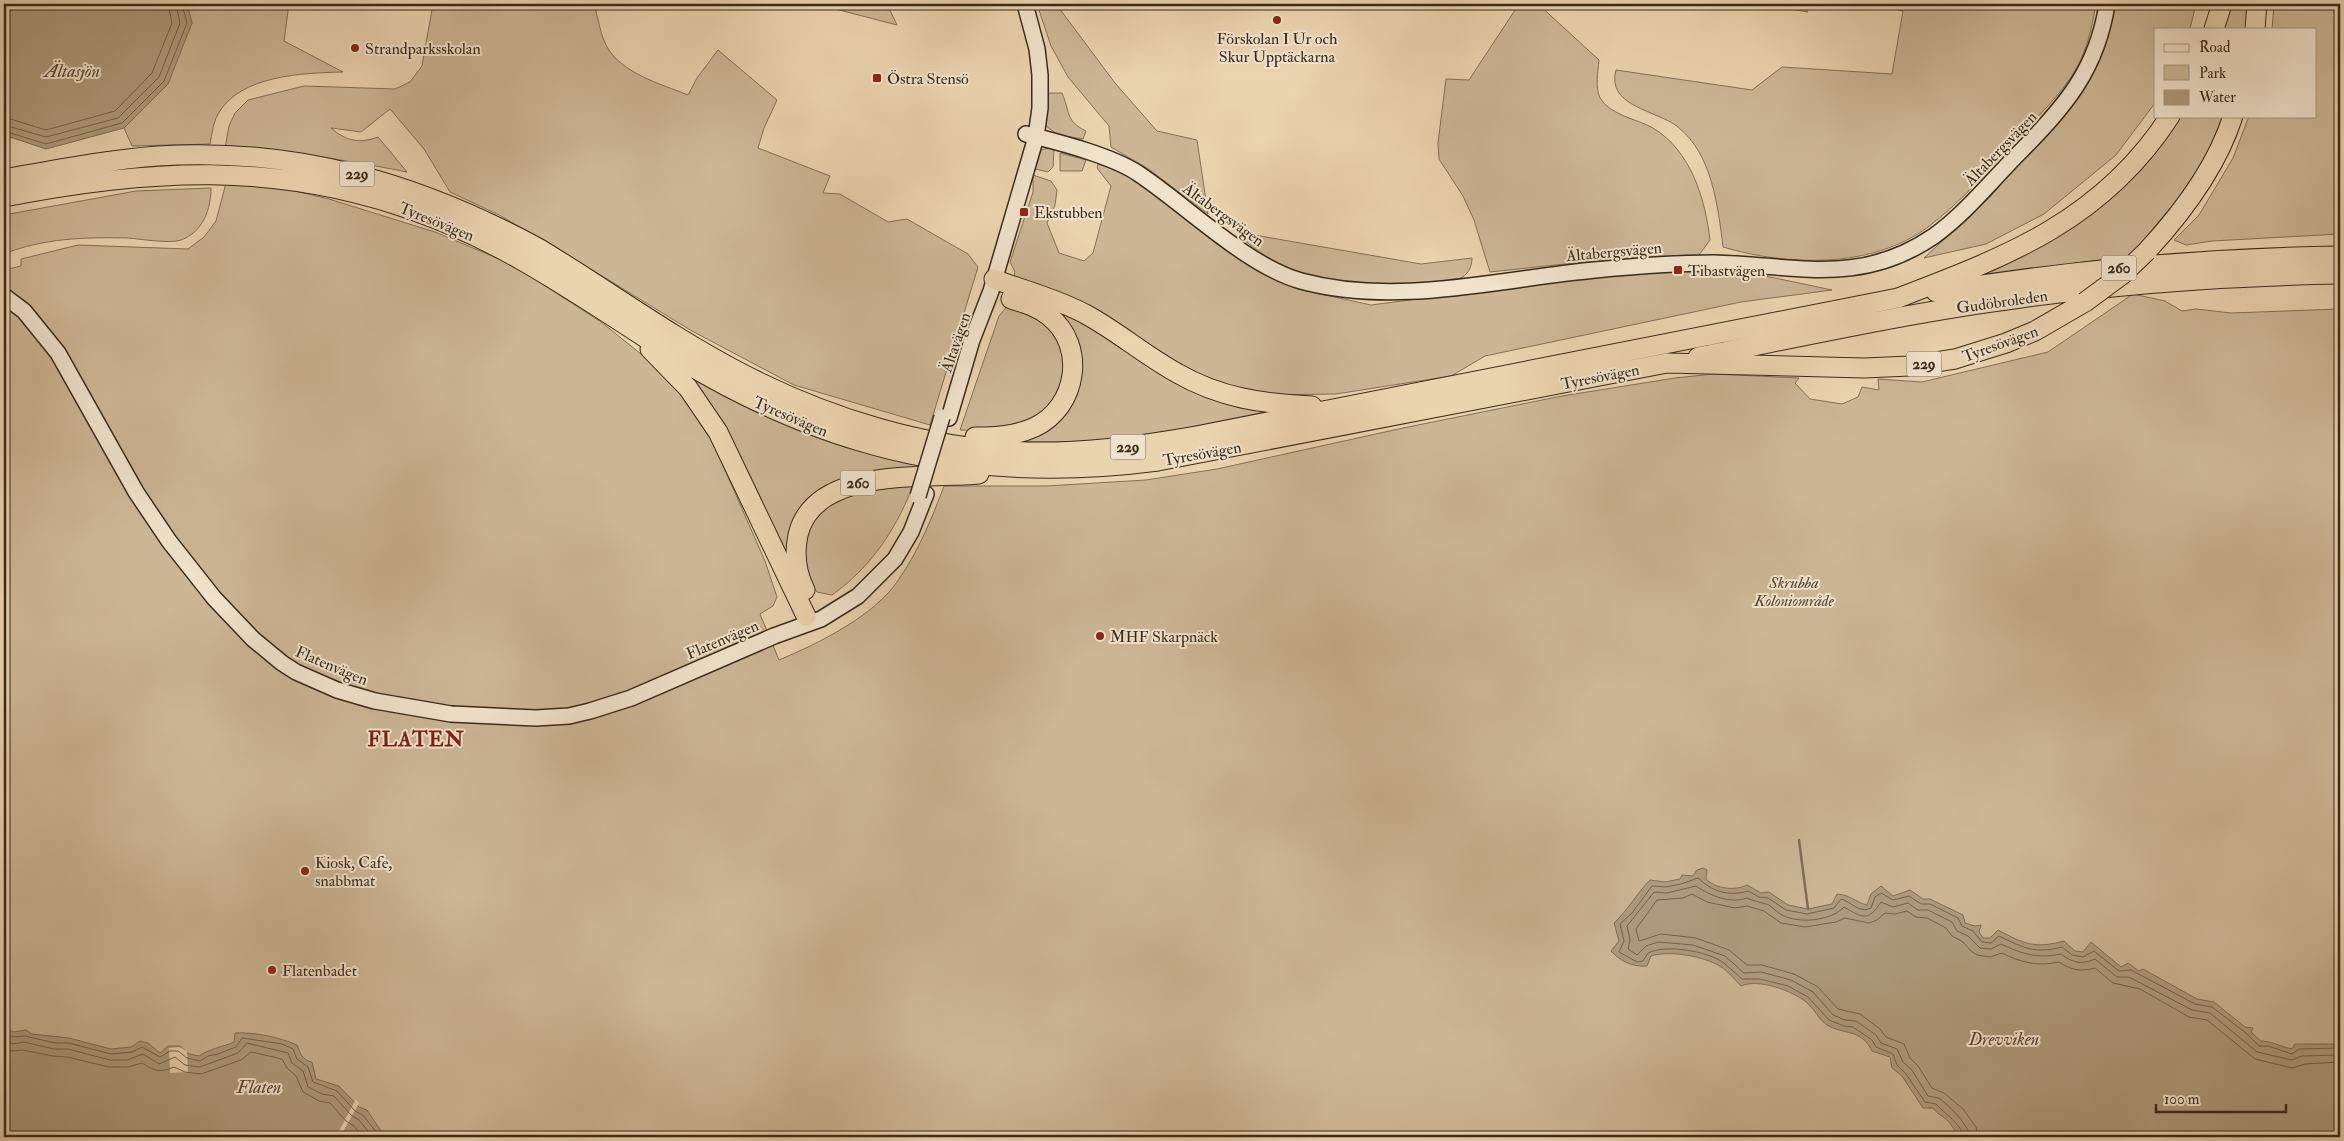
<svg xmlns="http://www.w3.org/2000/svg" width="2344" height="1141" viewBox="0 0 2344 1141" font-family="'IM FELL Double Pica',serif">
<rect width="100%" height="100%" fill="#ead3af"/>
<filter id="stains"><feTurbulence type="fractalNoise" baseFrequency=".004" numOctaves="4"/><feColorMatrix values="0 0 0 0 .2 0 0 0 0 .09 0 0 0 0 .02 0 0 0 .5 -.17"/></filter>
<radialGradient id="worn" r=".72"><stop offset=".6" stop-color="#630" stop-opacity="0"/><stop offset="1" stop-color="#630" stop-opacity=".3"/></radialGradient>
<path fill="#ccb696" stroke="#827058" d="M4 4 192 23 187 4H289L284 41 343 72C303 73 240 75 218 114 213 123 212 134 210 144L132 146 124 128 128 124 127 120 4 139Z
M433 4H594C598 17 600 33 606 45 620 73 661 84 688 95L697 78 718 50 777 100 764 128 758 148 830 176 823 193 840 194 888 222 907 219 968 254 978 267 930 425 794 385 692 331 548 243 499 215 450 192 424 149 390 109 361 132 331 128C346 141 359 144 378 137L407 172C346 160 286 150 225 148L229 126 235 113 248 100 304 86 395 89 410 82 422 66Z
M820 4H887L897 25 820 5Z
M1037 4H1056L1115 83 1157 131 1197 140 1208 214 1147 168 1111 147 1109 126 1068 77 1051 46Z
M1519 4H1538L1599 60C1598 71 1595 88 1600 98 1610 115 1637 119 1653 128 1691 151 1705 198 1710 240L1699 255 1602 260 1490 272 1474 220 1463 196 1439 159 1438 143 1446 79 1469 80Z
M1772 4H1801L1808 12 1772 6Z
M1875 4H2096C2093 20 2090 37 2084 52 2071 87 2039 114 2015 141 1988 171 1960 203 1928 227 1871 269 1787 266 1723 247 1718 206 1712 154 1678 127 1657 110 1606 107 1616 70L1752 90 1782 67 1892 74 1903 11Z
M2112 4H2196L2190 29H2155V103L2116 155 2044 214 1986 244 1924 258 1991 196 2085 86 2092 74Z
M2228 4H2248L2246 29H2220Z
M2274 4H2340V234L2212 241 2186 245 2174 240 2199 215 2233 158 2249 116H2315V29H2272Z
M1049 93H1062C1070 111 1065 121 1086 131L1083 139 1058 135 1046 126 1045 97Z
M2178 116H2223L2209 151 2183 193 2130 256 1972 277 2038 246Z
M1050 148 1054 149 1053 167 1048 172 1031 168 1039 150Z
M1060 153 1086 160 1082 171H1060Z
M1098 164 1124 172 1183 215 1218 245 1258 270 1303 290 1371 305 1617 273 1737 270 1832 290 1741 302 1485 356 1451 376 1336 394 1262 395 1221 386 1193 372 1114 321 1081 301 1012 281 1015 272 1010 262 1033 192V175L1051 181 1057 190 1055 205 1047 223 1059 253 1084 261 1093 253 1111 186 1097 168Z
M226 183 282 188 329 199 435 232 511 264 601 322 641 354 680 391 706 427 765 561 777 597 773 606 760 614 779 660C819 643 875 616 899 579 919 550 932 518 944 486H1046L1146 480 1217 469 1403 428 1562 396 1675 378 1713 374 1799 378 1795 383 1810 399 1842 404 1858 397 1862 387 1879 390 1878 379 1922 382 2048 352 2133 294 2165 301 2182 311 2196 309 2231 313 2340 309V1137H4V270L21 266V259L78 245 188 249 204 237 216 221Z
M211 188C211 209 203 232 181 240 170 244 141 239 128 238 87 237 43 238 4 254V215L136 191Z
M1237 232 1421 264 1472 258C1472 267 1468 275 1459 279 1452 281 1443 281 1436 282 1396 288 1355 287 1315 277 1287 269 1255 254 1237 232Z
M1010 303 1028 310 1057 332 1067 370 1055 402 1029 423 981 431 960 430 999 316Z
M1054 305 1165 372 1290 410 1163 433 1089 442H1013L1073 399 1052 310Z
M680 369C729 401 782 427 838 445 864 454 893 458 920 465L917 472 827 487 791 561Z
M913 486C895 531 871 567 832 595L817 592C808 581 807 570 805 556 803 544 806 538 811 527 827 488 877 488 913 486Z"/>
<path fill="#ae9a7c" stroke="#7f6e55" d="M4 4H187L192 23 168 84 124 128 46 149 4 135Z
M1703 868 1707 870 1706 879C1716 889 1735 891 1747 885L1761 893 1769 892 1788 905 1808 909 1832 904 1837 894C1851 895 1855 902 1867 905L1871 894 1881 886 1893 896 1910 890 1923 899H1930L1963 915 1965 923 1975 926 1981 925 1979 932 1983 938H1990L1998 930C2024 944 2035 949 2064 941L2075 951 2083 952 2091 942 2121 967 2128 963 2139 971 2143 969 2197 999 2214 1002 2245 1027 2253 1028 2251 1032 2261 1041C2272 1041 2281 1047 2292 1049L2295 1044H2340V1137H1960C1956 1133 1951 1124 1948 1121 1943 1116 1938 1115 1933 1108H1923L1902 1076 1892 1068 1890 1057 1872 1051C1861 1028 1843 1035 1827 1025 1819 1020 1814 1008 1806 1002 1793 991 1758 978 1741 986 1735 980 1728 971 1721 967 1705 956 1668 950 1651 956L1647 966C1633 967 1621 962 1611 951L1619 941 1614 923C1628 910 1637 893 1650 880L1665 882 1680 879 1682 875 1693 876 1697 870Z
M4 1027 14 1032 26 1030 32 1034 69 1038 111 1049 131 1047 140 1041 148 1043 160 1053 168 1046H180L189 1054 199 1056C209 1049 222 1047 234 1042L235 1033C256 1032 278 1037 297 1045 300 1053 302 1060 312 1062L316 1079 339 1086 359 1107 367 1110 385 1137H4Z"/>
<path fill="#ead3af" d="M179 1047 187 1051 188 1072 170 1073 169 1048Z
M356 1099 359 1103 340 1137H336Z"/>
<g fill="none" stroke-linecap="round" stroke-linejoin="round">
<path stroke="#74624b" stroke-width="1" d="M4 117 46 130 115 111 152 73 172 23 168 4
M4 125 46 137 118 118 159 77 180 23 176 4
M4 131 46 144 122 123 164 81 187 23 182 4
M4 1033 13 1037 25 1036 55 1043H69L111 1054 132 1052 142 1047 160 1057 170 1051H178L187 1058 200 1061 208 1056 218 1054 236 1047 242 1038 282 1044 293 1049 297 1059 308 1067 313 1082 337 1091 355 1111 363 1115 380 1137
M4 1040 13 1044 24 1042 54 1049H68L110 1060H127L143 1054 159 1064 175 1057 185 1065 200 1067 238 1053 247 1043 288 1053 292 1063 303 1071 308 1087 322 1094 334 1096 351 1115 359 1120 373 1137
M4 1048 12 1051 22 1050 53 1056 67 1057 109 1067H128L142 1063C154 1071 161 1073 174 1067L185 1072 201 1074 241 1060 251 1052 282 1059 287 1068 296 1076 303 1092 319 1101 330 1103 346 1121 354 1126 363 1137
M1964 1137C1963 1126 1943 1112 1936 1104L1925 1102 1906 1074 1897 1065 1893 1054 1876 1047 1872 1040 1853 1027 1844 1026 1829 1020 1808 997 1788 986 1760 979H1742C1736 974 1730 968 1724 963 1708 951 1665 944 1648 953L1643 961 1637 962 1619 952 1624 941 1620 924 1632 913 1652 886 1665 887 1681 884 1698 878C1712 891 1728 897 1748 891L1759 897 1768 898 1786 910 1807 914 1834 908 1841 899C1852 902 1859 914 1871 908L1875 897 1881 893 1893 900 1909 896 1921 904H1930L1958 918 1962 926 1973 931 1982 942 1991 943 1999 936C2024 948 2034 954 2062 947L2072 955 2083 957 2094 951 2119 971 2131 970 2195 1004 2212 1007 2246 1033 2259 1046H2268L2292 1054 2299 1049 2340 1048
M1970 1137C1970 1127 1949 1105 1940 1099 1937 1097 1932 1097 1928 1096L1912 1070 1903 1062 1897 1049 1881 1043 1876 1035 1856 1021 1845 1020 1833 1015 1813 992 1791 980 1761 972 1744 973 1725 956 1693 945 1658 942 1646 946 1637 955 1628 949 1630 940 1627 926 1654 892 1667 893 1696 886C1711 896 1730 904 1747 898 1754 901 1759 902 1766 904 1771 905 1776 912 1782 915 1799 924 1831 921 1844 907 1863 918 1868 922 1881 902L1893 907 1908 903 1918 910H1928L1952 922 1957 931 1968 936 1980 948 1991 949 2001 944C2022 954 2038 959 2061 954 2073 963 2081 965 2095 959L2117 977H2129L2192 1010 2210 1013 2257 1052 2292 1060 2302 1056 2340 1055
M1978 1137 1976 1127 1963 1109 1944 1093 1932 1088 1918 1066 1910 1058 1904 1044 1886 1037 1880 1029 1860 1014 1838 1009 1818 987 1794 974 1762 965H1747L1729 950 1696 938 1661 934 1639 941 1636 929 1657 900 1683 898 1692 894 1707 902 1735 908 1747 906 1764 911 1781 923 1805 927 1836 922 1845 918 1869 923 1877 920 1885 913 1895 914 1907 911 1916 917 1927 918 1946 928 1952 936 1963 942 1971 951 1977 955 1990 957 2002 953C2020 962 2038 967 2059 962 2071 970 2081 972 2095 968L2113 983 2140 989 2189 1017 2207 1020 2255 1059 2292 1068 2305 1064 2340 1062"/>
<path stroke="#7f6e55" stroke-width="2.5" d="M1799 840 1808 909"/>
<g stroke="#392b1a" stroke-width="18">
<path id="secondary" d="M1026 134C1058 142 1113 156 1139 174 1187 206 1247 266 1301 281 1397 307 1498 279 1595 270 1635 266 1674 263 1714 263 1796 265 1860 287 1934 236 1966 213 1992 180 2020 152 2065 106 2097 70 2107 4
M4 296 24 311 58 353 136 492 169 541 214 598 253 639 282 663 296 672 337 690 375 701 451 714 536 718 569 716 590 711 631 698 774 636 821 619 858 596 895 559 911 532 926 494
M949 418 972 340 991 291 1036 137 1040 108V75L1037 49 1025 4"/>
</g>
<g stroke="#392b1a" stroke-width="21">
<path id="highway" d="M2214 29 2222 4
M2255 29 2257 4
M4 179C55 170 106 160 158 156 296 147 419 183 540 249 606 289 670 336 739 372 827 418 927 449 1028 452 1085 453 1140 446 1196 436L1898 298C2008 256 2103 220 2170 116
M4 197C147 169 276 161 415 211 513 245 595 307 682 361 835 453 981 484 1158 461L1667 363 1864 368 1910 366 1955 359 2006 343 2035 331 2085 302
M2147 251C2183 212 2217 167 2233 116
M994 279C1025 291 1058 299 1087 315 1118 332 1146 356 1177 373 1220 398 1264 404 1312 406
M1936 292C2070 270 2205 258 2340 256
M650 349 688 388 718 432 806 616
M1698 357C1805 336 1912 312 2021 298 2127 283 2233 276 2340 274
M975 437C995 437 1016 436 1035 427 1077 407 1087 346 1049 316 1038 307 1024 303 1011 299
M805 590C796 572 794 554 798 535 814 466 925 479 979 474"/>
</g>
<use href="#secondary" stroke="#f1e2cb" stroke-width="15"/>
<use href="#highway" stroke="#ead3af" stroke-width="19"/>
<g stroke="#392b1a" stroke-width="18" stroke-linecap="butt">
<path id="secondary-bridge" d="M918 496 942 417"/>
</g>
<g stroke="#392b1a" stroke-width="21" stroke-linecap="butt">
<path id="highway-bridge" d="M2085 302 2123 274 2147 251"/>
</g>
<use href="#secondary-bridge" stroke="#f1e2cb" stroke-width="15"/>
<use href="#highway-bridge" stroke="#ead3af" stroke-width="19"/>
</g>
<g fill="#8f2418" stroke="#f1e2cb" stroke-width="2">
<circle cx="1277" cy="20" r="5"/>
<circle cx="355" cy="48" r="5"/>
<rect x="872" y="73" width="10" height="10" rx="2.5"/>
<rect x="1019" y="207" width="10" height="10" rx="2.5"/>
<rect x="1673" y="265" width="10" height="10" rx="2.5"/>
<circle cx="1100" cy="636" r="5"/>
<circle cx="305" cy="871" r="5"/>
<circle cx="272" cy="970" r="5"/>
</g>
<g text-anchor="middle" stroke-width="4" stroke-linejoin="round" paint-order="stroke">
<g fill="#f1e2cb" stroke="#70624f" stroke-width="1">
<rect x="339.5" y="161.5" width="35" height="25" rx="4"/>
<rect x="2101.5" y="255.5" width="35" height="25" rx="4"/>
<rect x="1906.5" y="351.5" width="35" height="25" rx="4"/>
<rect x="1110.5" y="434.5" width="35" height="25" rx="4"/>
<rect x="840.5" y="470.5" width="35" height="25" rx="4"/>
</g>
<g font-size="15" font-weight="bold" fill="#392b1a">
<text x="357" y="179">229</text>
<text x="2119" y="273">260</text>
<text x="1924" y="369">229</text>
<text x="1128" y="452">229</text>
<text x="858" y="488">260</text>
</g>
<g font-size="16" fill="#392b1a" stroke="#f1e2cb" text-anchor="start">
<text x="1277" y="44" text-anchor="middle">Förskolan I Ur och<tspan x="1277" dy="18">Skur Upptäckarna</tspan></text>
<text x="365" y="54">Strandparksskolan</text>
<text x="887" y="84">Östra Stensö</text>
<text x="1034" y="218">Ekstubben</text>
<text x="1688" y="276">Tibastvägen</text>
<text x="1110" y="642">MHF Skarpnäck</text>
<text x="315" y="868">Kiosk, Cafe,<tspan x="315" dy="18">snabbmat</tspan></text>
<text x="282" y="976">Flatenbadet</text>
</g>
<g font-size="16" fill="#392b1a" stroke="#f1e2cb">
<text transform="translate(2000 148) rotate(-46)" y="6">Ältabergsvägen</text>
<text transform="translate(1224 214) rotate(36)" y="6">Ältabergsvägen</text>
<text transform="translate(437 221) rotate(22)" y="6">Tyresövägen</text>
<text transform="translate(1614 251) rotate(-5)" y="6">Ältabergsvägen</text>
<text transform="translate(2002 301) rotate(-8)" y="6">Gudöbroleden</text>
<text transform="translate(955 342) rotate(-71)" y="6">Ältavägen</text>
<text transform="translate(2000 343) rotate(-20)" y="6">Tyresövägen</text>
<text transform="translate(1600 376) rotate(-11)" y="6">Tyresövägen</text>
<text transform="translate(791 416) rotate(23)" y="6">Tyresövägen</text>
<text transform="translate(1202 453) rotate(-10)" y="6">Tyresövägen</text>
<text transform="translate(722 639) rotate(-23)" y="6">Flatenvägen</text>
<text transform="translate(332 665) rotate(23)" y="6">Flatenvägen</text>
</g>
<g font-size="16" font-style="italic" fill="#564733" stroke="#f1e2cb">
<text x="1794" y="588">Skrubba<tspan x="1794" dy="18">Koloniområde</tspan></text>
</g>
<g font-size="18" font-style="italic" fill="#564732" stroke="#f1e2cb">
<text x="72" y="77">Ältasjön</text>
<text x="2004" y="1045">Drevviken</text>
<text x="259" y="1093">Flaten</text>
</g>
<g font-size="21" font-weight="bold" letter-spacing="1" fill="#7a1f14" stroke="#f1e2cb">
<text x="416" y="746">FLATEN</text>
</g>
</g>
<rect width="2344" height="1141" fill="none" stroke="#ead3af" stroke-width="20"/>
<rect x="5" y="5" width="2334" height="1131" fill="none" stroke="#392b1a" stroke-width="2.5"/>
<rect x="10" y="10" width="2324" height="1121" fill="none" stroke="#392b1a"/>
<rect x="2154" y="28" width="162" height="90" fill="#f1e2cb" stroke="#a79984"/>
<rect x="2164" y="44" width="25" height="8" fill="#f1e2cb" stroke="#a79984"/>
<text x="2199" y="52" font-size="15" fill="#392b1a">Road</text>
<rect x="2164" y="65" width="25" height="15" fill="#ccb696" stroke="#a79984"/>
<text x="2199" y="78" font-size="15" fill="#392b1a">Park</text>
<rect x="2164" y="90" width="25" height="15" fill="#ae9a7c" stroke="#a79984"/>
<text x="2199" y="102" font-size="15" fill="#392b1a">Water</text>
<path d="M2156 1104v8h130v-8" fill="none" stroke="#392b1a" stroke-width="2.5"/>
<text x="2164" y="1104" font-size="15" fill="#392b1a" stroke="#f1e2cb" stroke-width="4" paint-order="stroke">100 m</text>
<rect width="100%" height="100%" filter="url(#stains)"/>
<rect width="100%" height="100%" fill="url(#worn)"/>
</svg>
